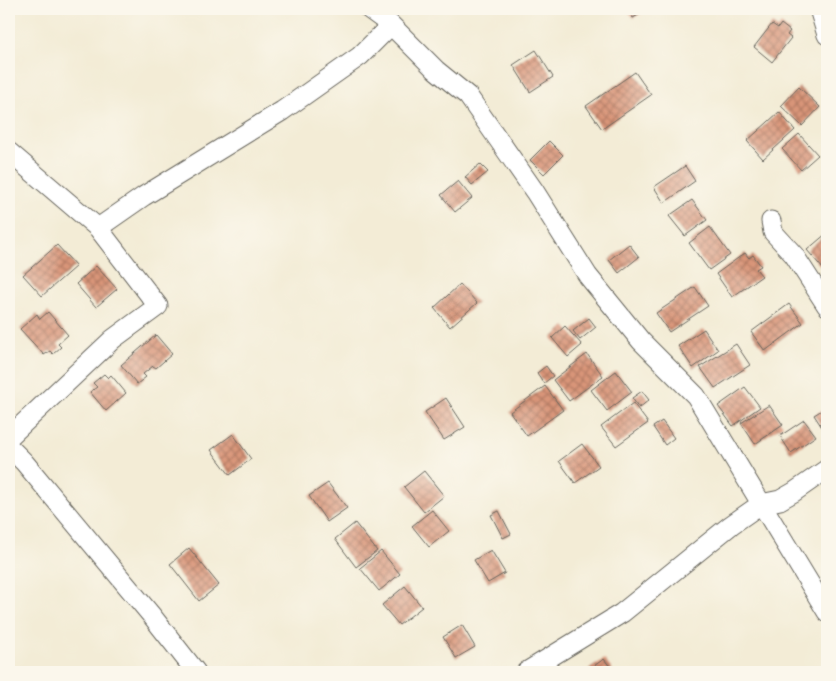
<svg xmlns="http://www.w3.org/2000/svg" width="836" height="681" viewBox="0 0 836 681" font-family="Pangolin,sans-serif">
<defs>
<pattern id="building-cross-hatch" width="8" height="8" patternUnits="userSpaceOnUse" patternTransform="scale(1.25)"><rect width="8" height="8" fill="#d99579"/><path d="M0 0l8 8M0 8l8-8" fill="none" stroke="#af7962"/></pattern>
</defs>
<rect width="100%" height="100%" fill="#fbf7ec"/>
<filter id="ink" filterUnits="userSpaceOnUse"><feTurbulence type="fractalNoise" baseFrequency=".02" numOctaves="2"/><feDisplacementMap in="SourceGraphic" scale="10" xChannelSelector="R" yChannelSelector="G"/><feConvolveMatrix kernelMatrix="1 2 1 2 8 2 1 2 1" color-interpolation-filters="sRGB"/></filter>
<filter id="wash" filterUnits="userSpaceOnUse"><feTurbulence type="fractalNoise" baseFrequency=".0096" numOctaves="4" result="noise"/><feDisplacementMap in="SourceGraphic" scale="20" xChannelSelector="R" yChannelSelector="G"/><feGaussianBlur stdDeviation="1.12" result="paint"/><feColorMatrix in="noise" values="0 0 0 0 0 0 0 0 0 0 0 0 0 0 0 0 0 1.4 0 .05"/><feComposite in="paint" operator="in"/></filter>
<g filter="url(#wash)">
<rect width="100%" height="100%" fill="#f3ecd6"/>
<g id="blocks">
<path fill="url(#building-cross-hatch)" d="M627 9H649L633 18Z
M772 24 778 28 781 24 790 31 787 35 791 38 772 62 754 47Z
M536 50 553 77 530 92 513 65Z
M635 72 651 95 602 129 586 106Z
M799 87 820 107 802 126 781 106Z
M779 112 795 130 763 159 747 141Z
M799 134 818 155 801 170 782 149Z
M549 141 563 155 544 174 530 160Z
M480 164 488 172 472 185 465 177Z
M685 166 695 181 664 203 654 187Z
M458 181 472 198 455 212 441 195Z
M692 200 707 220 685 236 669 216Z
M710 227 730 255 709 270 689 243Z
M827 233V267L824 270 807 250Z
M629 244 639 257 619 273 609 260Z
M57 245 76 266 42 296 23 275Z
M745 253 749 258 753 255 761 266 756 269 762 276 732 297 716 274Z
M96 266 117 289 96 307 76 284Z
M460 284 477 303 450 327 434 308Z
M695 287 708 306 669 332 656 313Z
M789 304 803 323 765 351 751 332Z
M48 312 68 335 58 344 61 347 53 354 50 351 44 355 20 329 37 314 40 319Z
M589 318 596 327 580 340 573 331Z
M565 326 582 345 568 357 552 338Z
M704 329 718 350 693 368 678 346Z
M156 335 172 354 156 368 153 366 143 374 146 377 137 384 121 365Z
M736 344 750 365 715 388 700 367Z
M587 354 603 376 569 401 553 380Z
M546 366 553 376 544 383 537 373Z
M616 371 632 392 607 411 591 390Z
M104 374 108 378 111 375 126 393 106 411 90 392 97 387 93 383Z
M545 386 563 410 527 436 510 412Z
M745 387 760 407 733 426 718 406Z
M642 391 649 400 639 408 632 398Z
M446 398 465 427 444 440 425 412Z
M633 403 648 423 616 446 601 427Z
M769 405 783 425 755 444 741 423Z
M827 407V435L814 415Z
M804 420 816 436 791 453 780 436Z
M662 421 674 438 665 445 653 427Z
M233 434 251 459 230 475 211 450Z
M582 444 599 466 575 483 559 461Z
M424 471 444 496 424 512 404 487Z
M328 483 347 508 327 522 309 496Z
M432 510 449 531 429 547 412 526Z
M499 511 511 534 503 538 491 515Z
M355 523 377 551 356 567 335 539Z
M189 548 219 585 199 601 170 564Z
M491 550 505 573 488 583 474 560Z
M381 551 400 574 379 591 360 568Z
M405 586 422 607 399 625 382 605Z
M462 625 475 647 456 658 443 637Z
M604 659 614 672H585Z"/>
</g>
</g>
<g filter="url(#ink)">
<use href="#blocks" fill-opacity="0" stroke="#67655d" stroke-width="1"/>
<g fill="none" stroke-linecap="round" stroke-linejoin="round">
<g stroke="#67655d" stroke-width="21">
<path id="minor" d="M369 9 391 25 436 70 468 96 535 192 588 276 641 341 696 396 827 612
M819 9 827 35
M9 152 98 228
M771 221 773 232 794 255 827 306
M9 437 113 339 158 306 98 228 144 196 282 111 360 56 391 25
M9 447 24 462 152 616 196 672
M526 672 622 613 731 525 761 504 780 500 794 492 827 469"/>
</g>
<use href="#minor" stroke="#fff" stroke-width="19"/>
</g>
</g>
<rect width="836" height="681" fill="none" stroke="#fbf7ec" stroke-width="30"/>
</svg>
